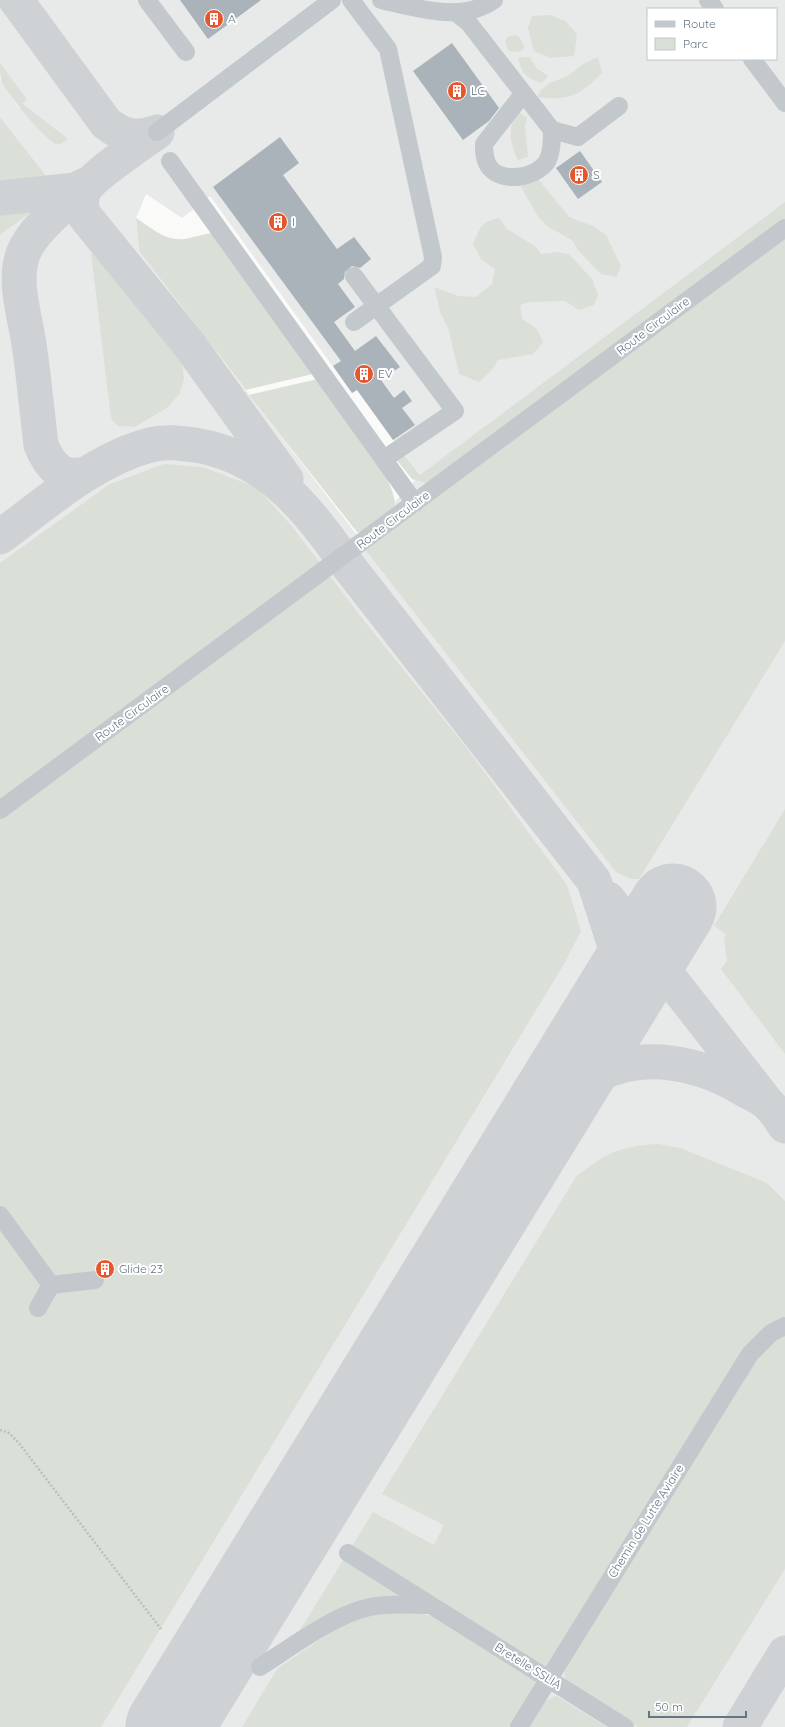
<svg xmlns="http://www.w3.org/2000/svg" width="785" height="1727" viewBox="0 0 785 1727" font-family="Quicksand,sans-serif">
<rect width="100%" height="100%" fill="#fafaf8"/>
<path fill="#e8e9e9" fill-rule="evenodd" d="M0 0H785V1727H0V235L59 192 0 117V80L19 108 27 99 0 63ZM648 9H776V59H648ZM146 194 182 218 210 196 352 393 357 390 420 475 360 539 139 251 136 218ZM142 300 179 348V395L167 408 135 427Z"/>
<path fill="#dadfd7" d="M550 15 565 21 577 34 574 56 550 58 534 51 528 28 532 16Z
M515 35 520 38 525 48 519 52 509 51 505 42 507 37Z
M530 57 536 68 548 76 542 83C526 78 522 74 518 58Z
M598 57 602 73C579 96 569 101 537 97L541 90 550 83 568 76 583 64Z
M0 63 27 99 23 104 68 139C65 141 62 145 57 144 46 142 7 93 1 81 0 76 0 68 0 63Z
M518 112 527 118 525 127 528 157 518 160C510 145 507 125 518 112Z
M0 117 59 192 0 235Z
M539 180 569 217 593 226 606 235 621 266 616 277 601 274 578 250 572 240 547 226 539 218 521 187 522 181Z
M785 202V223L427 483 412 479 395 458 403 453 420 475Z
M136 218C152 228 164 241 185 239 195 237 203 234 213 233L317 373 246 390 139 251Z
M499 218 507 229 536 247 541 254 557 252 569 254 592 279 598 295 594 305 579 310 565 301 530 302 520 305 522 319 537 329 543 342 533 354 498 360 492 370 479 382 459 374 449 331 440 311 434 287 458 296 476 297 492 284 495 269 481 259 473 244C480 229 481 221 499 218Z
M785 237V641L639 879H631L616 872 364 548Z
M91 253 106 258 119 269 179 348 182 363 184 379 179 395 167 408 135 427 118 426 111 418Z
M322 378C335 398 403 488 394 507 389 518 370 526 361 533L357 532 249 395Z
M164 464 202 467 256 487 291 525 365 622 466 747 567 885 581 931 564 964 101 1727H0V563L110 484Z
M785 809V1054L721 969 727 961 724 940 726 934 714 926Z
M658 1144 680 1148 767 1183 785 1201V1321L768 1330 548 1673 352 1546 373 1512 434 1545 444 1525 382 1494 576 1177C608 1152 617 1147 658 1144Z
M785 1331V1569L687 1727H638L566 1683 563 1663 748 1363Z
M344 1559 410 1599 295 1638Z
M375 1612H412L442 1618 541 1684 514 1727H242L277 1669 347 1621Z
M556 1696 607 1727H525L539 1704Z"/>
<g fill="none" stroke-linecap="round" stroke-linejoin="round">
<path stroke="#ced2d4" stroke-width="35" d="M16 0 106 123C122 136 137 140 157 132
M157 132C142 143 87 179 83 194 80 201 82 208 84 215L188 343 286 479
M86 185C67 203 32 229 23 254 13 282 25 316 29 344 34 378 37 411 41 445 51 469 64 482 90 472
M0 198 75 190 88 184
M0 537C46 503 94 460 150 445 165 441 179 443 195 445 263 456 305 504 342 558L594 881 617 952 621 973 616 993 604 1019
M608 899 768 1104
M542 1120C558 1104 575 1087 596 1076 643 1050 701 1063 745 1090 753 1094 762 1098 768 1104 775 1110 780 1119 785 1126
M740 1727 785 1653"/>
<path stroke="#ced2d4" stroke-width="87" d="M169 1727 673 907"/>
</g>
<path fill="#aab3b9" d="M180 0H261L208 39Z
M452 43 499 108 489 121 463 140 413 71Z
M280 137 299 163 283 175 337 249 354 237 371 259 360 268 352 266 345 272 344 279 338 284 355 307 334 322 355 351 376 336 400 367 381 380 394 398 404 390 412 401 402 408 415 425 393 440 357 390 352 393 333 366 341 361 213 187Z
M580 151 602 182 578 199 556 168Z"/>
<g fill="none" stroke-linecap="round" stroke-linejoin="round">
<path stroke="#bbbfc2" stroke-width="2.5" stroke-dasharray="2 2" stroke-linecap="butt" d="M0 1430 9 1433 18 1442 161 1629"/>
<path stroke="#c3c8cc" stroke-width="18" d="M147 0 186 52
M351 0 388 49 433 257 432 266 354 322
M381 0C416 8 462 23 494 0
M708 0 715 9
M455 12 468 22 552 130 578 137 619 106
M752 59 785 103
M523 94 484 144C484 151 484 161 490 168 503 183 534 178 546 163 552 155 552 139 552 130
M157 132 332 0
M170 161 415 503
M354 276 455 411 384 459
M0 810 785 228
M0 1215 51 1285 95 1280
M38 1308 51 1285
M348 1553 625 1727
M260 1667C290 1648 335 1614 370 1607 389 1603 411 1605 431 1605
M519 1727 750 1354 771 1333 785 1326"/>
</g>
<defs>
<g id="building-disc" transform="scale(1)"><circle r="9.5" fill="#e4572e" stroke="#fff"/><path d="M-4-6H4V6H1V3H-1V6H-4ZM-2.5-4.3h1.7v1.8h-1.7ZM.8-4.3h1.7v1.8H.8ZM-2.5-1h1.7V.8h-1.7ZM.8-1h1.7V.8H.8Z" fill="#fff"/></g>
</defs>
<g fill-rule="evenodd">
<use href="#building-disc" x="214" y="19"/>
<use href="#building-disc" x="457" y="91"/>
<use href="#building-disc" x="579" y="175"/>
<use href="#building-disc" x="278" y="222"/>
<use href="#building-disc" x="364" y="374"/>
<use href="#building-disc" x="105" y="1269"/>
</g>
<g text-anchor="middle" stroke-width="4" stroke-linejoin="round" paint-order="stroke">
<g font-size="12" fill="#657683" stroke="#fff" text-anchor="start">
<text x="228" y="23">A</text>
<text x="471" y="95">LC</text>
<text x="593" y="179">S</text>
<text x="292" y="226">I</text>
<text x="378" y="378">EV</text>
<text x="119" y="1273">Glide 23</text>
</g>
<g font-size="12" fill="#657683" stroke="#fff">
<text transform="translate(653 326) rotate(-37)" y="4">Route Circulaire</text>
<text transform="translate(393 520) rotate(-37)" y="4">Route Circulaire</text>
<text transform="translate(132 713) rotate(-36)" y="4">Route Circulaire</text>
<text transform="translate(646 1521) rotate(-58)" y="4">Chemin de Lutte Aviaire</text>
<text transform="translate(528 1666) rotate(32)" y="4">Bretelle SSLIA</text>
</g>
</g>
<rect x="647" y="8" width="130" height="52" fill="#ffffff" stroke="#c1c8cd"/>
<rect x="655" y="21" width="20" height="6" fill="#c3c8cc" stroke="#c1c8cd"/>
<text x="683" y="28" font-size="12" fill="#657683">Route</text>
<rect x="655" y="38" width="20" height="12" fill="#dadfd7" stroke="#c1c8cd"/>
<text x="683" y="48" font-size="12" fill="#657683">Parc</text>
<path d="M649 1711v6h97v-6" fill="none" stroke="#657683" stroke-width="2"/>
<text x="655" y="1711" font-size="12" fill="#657683" stroke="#ffffff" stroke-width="3" paint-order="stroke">50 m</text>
</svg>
